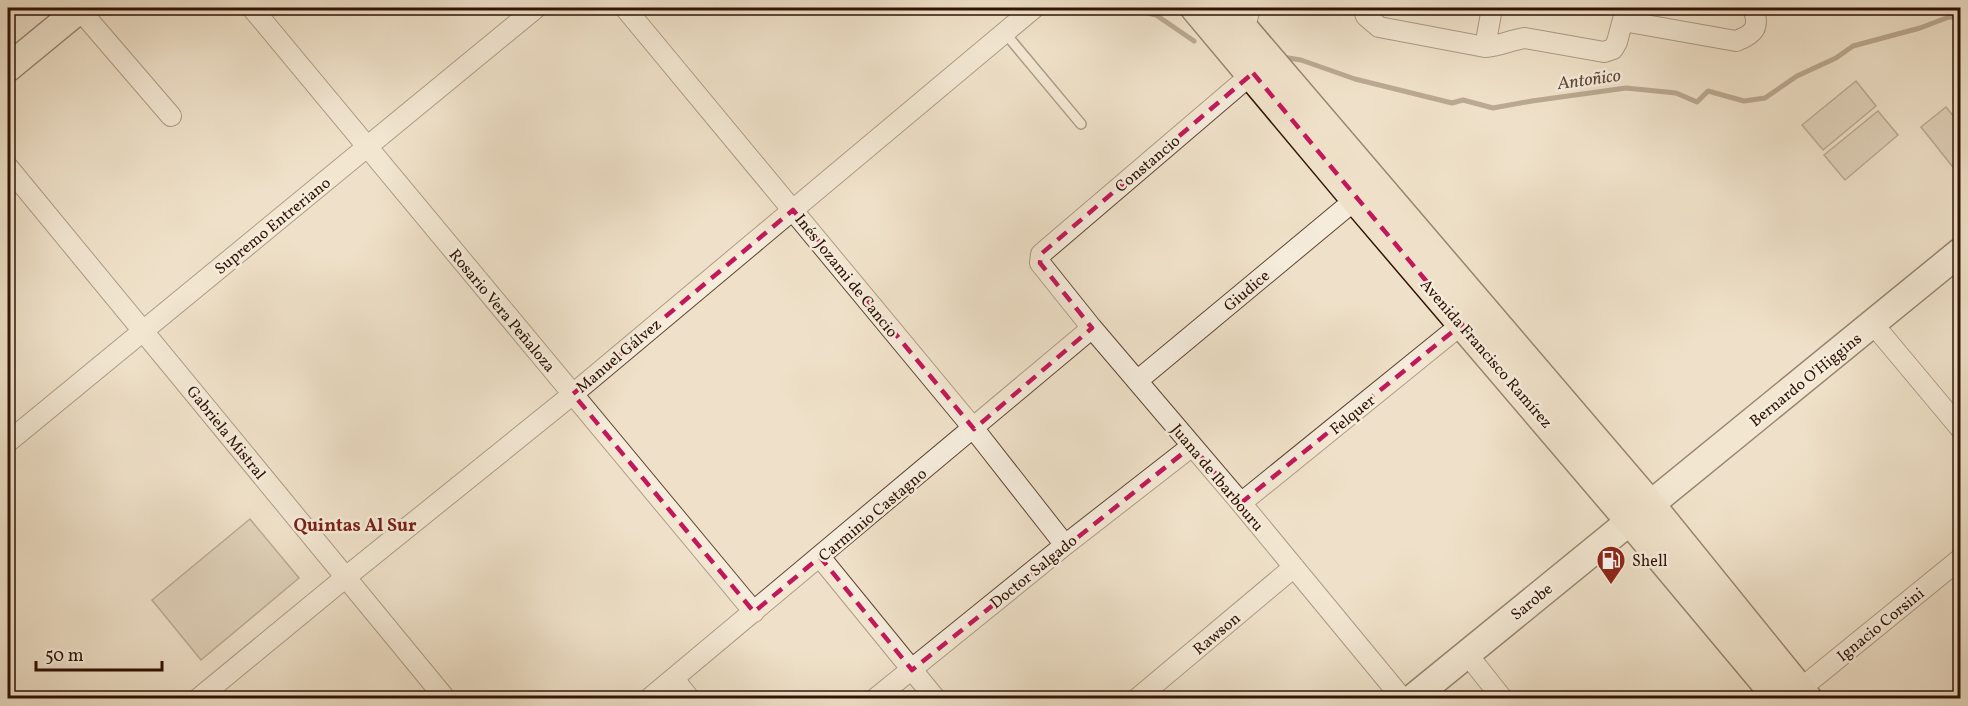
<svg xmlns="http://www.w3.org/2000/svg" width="1968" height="706" viewBox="0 0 1968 706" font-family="Vollkorn,serif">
<rect width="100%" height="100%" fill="#efe1c9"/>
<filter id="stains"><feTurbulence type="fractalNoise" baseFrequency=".00333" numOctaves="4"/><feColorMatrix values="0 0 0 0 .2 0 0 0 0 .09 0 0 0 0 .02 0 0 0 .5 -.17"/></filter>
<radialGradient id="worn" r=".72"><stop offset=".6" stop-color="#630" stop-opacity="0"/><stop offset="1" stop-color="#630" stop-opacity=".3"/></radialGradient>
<path fill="#cfbea8" stroke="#806856" stroke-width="1.5" d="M1856 81 1876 106 1823 150 1802 125Z
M1946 107 1960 124V176L1921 127Z
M1878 111 1898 135 1845 180 1824 155Z
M250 519 299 578 201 660 152 600Z"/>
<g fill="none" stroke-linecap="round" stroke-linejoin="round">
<path stroke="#7c6552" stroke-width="5" d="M1127 8 1156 15 1194 41
M1282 57 1301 60 1355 79 1452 103 1463 100 1493 108 1532 101 1626 88 1676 93 1697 102 1708 91 1744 101 1765 98 1797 76 1836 58 1853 46 1920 28 1949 17H1960"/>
<g stroke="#604635" stroke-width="12">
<path id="lane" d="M1005 33 1081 124"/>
</g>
<g stroke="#604635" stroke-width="22">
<path id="street" d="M252 8 754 612
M625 8 974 429 1065 545
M1363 8 1366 16 1379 27 1485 47C1499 46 1511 40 1525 38L1604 52 1613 49 1617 42 1626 8
M79 9 171 116
M1623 21 1736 41C1755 34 1760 27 1753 8
M1244 31 1250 8
M1485 47 1492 8
M1253 73 1041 254 1040 263 1092 328 1241 503 1402 698
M8 167 445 698
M1873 324 1960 428
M1137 381 1356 199
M8 442 536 8
M1241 503 1462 324
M820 557 935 698
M1467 654 1502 698
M674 679 689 698
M1799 690 1960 559
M199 698 346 577 573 394 1034 8
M650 698 1092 328
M876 698 1065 545 1192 446
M1138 698 1294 567"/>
</g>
<g stroke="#301304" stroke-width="30">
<path id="secondary" d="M8 68 81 8
M1413 698 1960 252"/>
</g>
<g stroke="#301304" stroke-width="33">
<path id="primary" d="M1196 8 1356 199 1630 520 1779 698
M1225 8 1649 504 1806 698"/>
</g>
<use href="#lane" stroke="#f5ecdc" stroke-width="9"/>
<use href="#street" stroke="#f5ecdc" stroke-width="20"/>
<use href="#secondary" stroke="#f5ecdc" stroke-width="27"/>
<use href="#primary" stroke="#efe1c9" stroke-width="30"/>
</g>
<path d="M0 0H1968V706H0ZM1253 73 1462 324 1241 503 1192 446 912 670 820 557 754 612 573 394 793 210 974 429 1092 328 1040 263 1041 254Z" fill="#efe1c9" fill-opacity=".55" fill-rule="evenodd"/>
<path fill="none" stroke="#c2185b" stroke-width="4.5" stroke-dasharray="12 8" stroke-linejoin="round" d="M1253 73 1462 324 1241 503 1192 446 912 670 820 557 754 612 573 394 793 210 974 429 1092 328 1040 263 1041 254Z"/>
<defs>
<g id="fuel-pin" transform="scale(1.5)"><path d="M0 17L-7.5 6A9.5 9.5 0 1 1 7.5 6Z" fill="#8f2418" stroke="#f5ecdc"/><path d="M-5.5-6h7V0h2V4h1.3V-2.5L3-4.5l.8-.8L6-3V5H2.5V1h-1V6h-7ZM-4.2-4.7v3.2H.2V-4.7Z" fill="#fff"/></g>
</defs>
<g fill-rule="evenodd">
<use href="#fuel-pin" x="1611" y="560"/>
</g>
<g text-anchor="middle" stroke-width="5" stroke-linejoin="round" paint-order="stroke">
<g font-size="16" fill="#301304" stroke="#f5ecdc">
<text transform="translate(1147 163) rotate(-40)" y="6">Constancio</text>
<text transform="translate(272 225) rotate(-39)" y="6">Supremo Entreriano</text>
<text transform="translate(847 275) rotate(51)" y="6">Inés Jozami de Cancio</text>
<text transform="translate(1246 290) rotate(-40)" y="6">Giudice</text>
<text transform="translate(503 310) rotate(50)" y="6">Rosario Vera Peñaloza</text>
<text transform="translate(1487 353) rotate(49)" y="6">Avenida Francisco Ramírez</text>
<text transform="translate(618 355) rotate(-40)" y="6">Manuel Gálvez</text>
<text transform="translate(1805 379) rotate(-39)" y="6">Bernardo O'Higgins</text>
<text transform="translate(1352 414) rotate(-39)" y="6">Felquer</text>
<text transform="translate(227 432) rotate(51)" y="6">Gabriela Mistral</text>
<text transform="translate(1218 477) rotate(50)" y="6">Juana de Ibarbouru</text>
<text transform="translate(872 514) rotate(-40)" y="6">Carminio Castagno</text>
<text transform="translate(1033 571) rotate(-39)" y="6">Doctor Salgado</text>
<text transform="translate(1531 601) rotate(-39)" y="6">Sarobe</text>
<text transform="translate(1880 624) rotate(-39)" y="6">Ignacio Corsini</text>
<text transform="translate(1216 633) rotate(-40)" y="6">Rawson</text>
</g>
<g font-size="16" fill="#301304" stroke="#f5ecdc" text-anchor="start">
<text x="1632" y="566">Shell</text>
</g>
<g font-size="18" font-style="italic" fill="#624938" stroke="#f5ecdc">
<text transform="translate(1589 79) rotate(-8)" y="6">Antoñico</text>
</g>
<g font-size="18" font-weight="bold" fill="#7a1f14" stroke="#f5ecdc">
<text x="355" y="531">Quintas Al Sur</text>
</g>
</g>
<rect width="1968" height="706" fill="none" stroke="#efe1c9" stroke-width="30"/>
<rect x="9" y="9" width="1950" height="688" fill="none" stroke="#301304" stroke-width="3"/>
<rect x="15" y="15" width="1938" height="676" fill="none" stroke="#301304" stroke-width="1.5"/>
<path d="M36 661v9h126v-9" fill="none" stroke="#301304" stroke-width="3"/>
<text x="45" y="661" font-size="18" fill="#301304" stroke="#f5ecdc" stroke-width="4.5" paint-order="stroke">50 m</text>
<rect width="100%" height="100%" filter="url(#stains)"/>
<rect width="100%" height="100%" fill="url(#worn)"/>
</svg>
